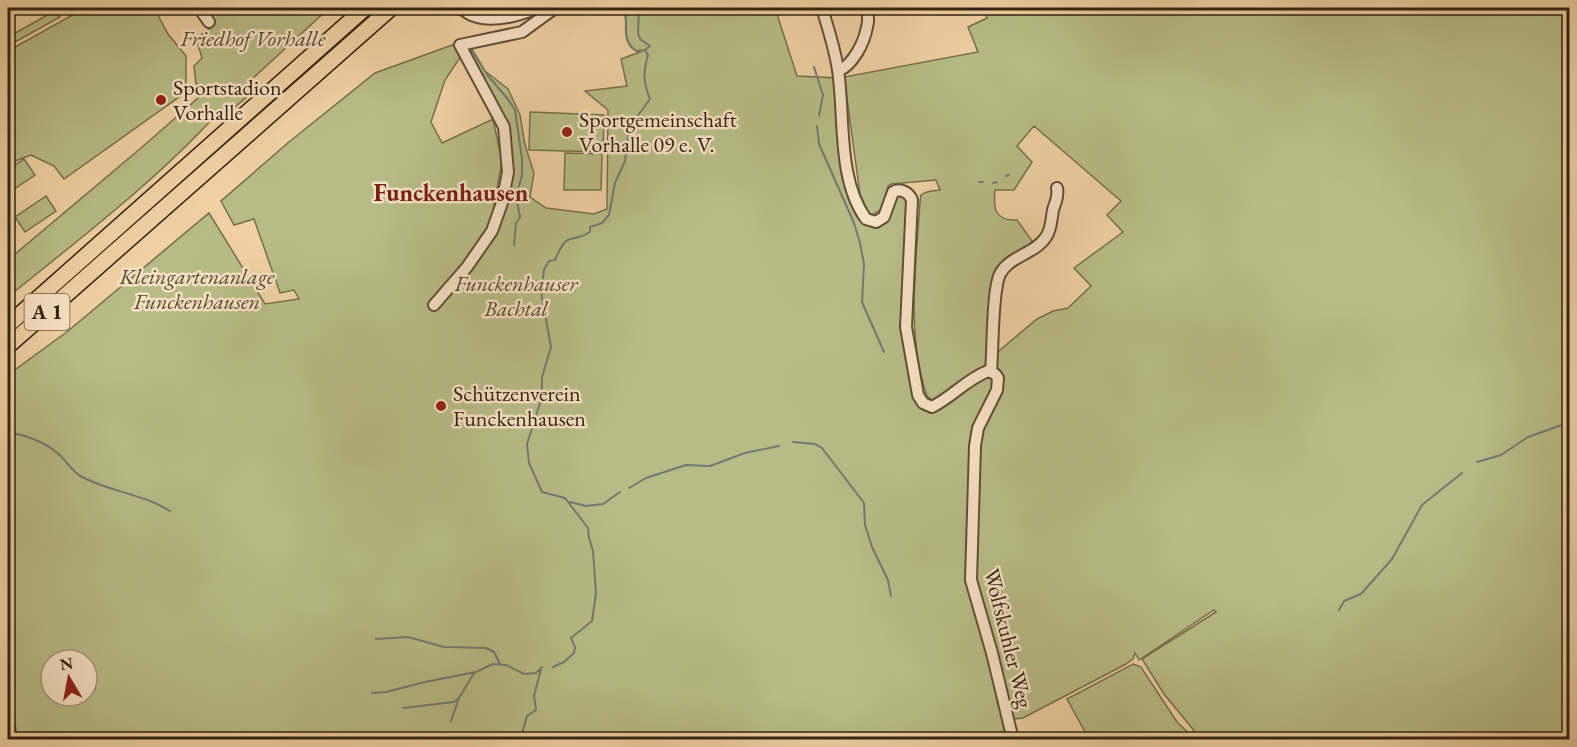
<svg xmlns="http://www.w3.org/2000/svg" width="1577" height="747" viewBox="0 0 1577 747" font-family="'EB Garamond',serif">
<rect width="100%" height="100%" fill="#efd1a3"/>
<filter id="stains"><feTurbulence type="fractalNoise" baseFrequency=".00333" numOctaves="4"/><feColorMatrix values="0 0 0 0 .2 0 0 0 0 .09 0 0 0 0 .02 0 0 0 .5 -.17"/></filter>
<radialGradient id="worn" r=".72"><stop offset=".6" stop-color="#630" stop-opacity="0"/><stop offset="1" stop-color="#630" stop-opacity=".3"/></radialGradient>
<path fill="#b7bc86" stroke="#756f4c" stroke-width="1.5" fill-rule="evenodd" d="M85 8H154L168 34 186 56V92L64 179 54 166 31 155 10 163 8 159V124L15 114 8 108V51Z
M203 8H329L250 81 256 89 228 113 217 114C156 181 78 240 8 297V301V260L141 148 198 98 205 85 196 84 194 66 202 58 196 38 212 27Z
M373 8H379L8 336V333Z
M623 8H775L797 76 839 78 843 135 861 211 876 222 891 195 907 194 906 309 918 395 932 406 989 364C968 372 952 396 932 400L927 396C906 334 916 266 920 202L921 195C928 190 933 191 940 190L936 180 891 184 888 186 882 209 870 216 860 194 844 77 978 52 968 27 987 18 983 8H1569V739H1201L1164 694 1142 659 1216 612 1214 610 1139 660 1135 653 1133 659 1126 664 1023 718 1014 719 1012 716 1006 733 993 739H8V375L68 331 209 213 265 304 299 299 294 290 280 293 254 219 234 225 221 201 289 142 375 73 455 44 461 56 445 80 431 122 442 143 493 119 502 162 489 231 502 212 513 166 503 115 470 56 472 49 485 71 508 89 520 115 525 145 534 173 530 197 546 208 594 214 607 209 608 110 585 91 627 86 621 59 640 52C618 46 631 22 623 8ZM1034 126 1121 201 1107 215 1123 232 1074 268 1091 286 1068 308 1053 311 1037 319 1000 350 992 358 999 271 1035 245 1017 220C995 221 993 209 995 190H1014L1032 162 1017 146ZM51 660H87V696H51Z
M53 12 60 17 8 46V37Z
M530 112 604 115 603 152 529 150Z
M565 153 602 154 601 190H564Z
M24 159 35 175 8 193V170Z
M46 196 56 211 25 232 15 217Z
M1133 664 1141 667 1177 722 1195 739 1100 740 1099 738 1089 739 1067 699Z"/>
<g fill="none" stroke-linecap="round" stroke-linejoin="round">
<path stroke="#737a71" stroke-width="2" d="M623 8C631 22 618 37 636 51L645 50
M639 8 638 33 640 39 650 46 645 50
M473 52 488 76 507 98 515 110 522 159V175L516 197 520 217 516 223 514 245
M814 67 823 95 819 116
M817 126 819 144 854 223 860 243 864 264 862 302 884 352
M1006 176 1009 175
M979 182H983
M993 183 997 182
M8 432C24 435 42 441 55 451 65 458 71 471 82 477 111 492 143 494 170 511
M793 442 815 444 822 448 864 503 865 525 872 547 888 580 891 596
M1477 462 1501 455 1528 437 1570 422
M629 488 646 478 686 465 710 466 745 453 779 446
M570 502 586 506 603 504 620 492
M1339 610 1344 601 1361 594 1392 559 1422 505 1462 473
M376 639 408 637 444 647 486 648 494 652 500 664
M553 667 564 662 574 653 575 647 571 638 592 621 596 593 593 551 589 538 588 528 565 498 542 492 529 463 527 444 542 397V377L551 347 541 292 544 270 549 261 555 260C568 229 569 245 590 232V227L602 223 609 215 615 183 625 161 628 137 639 114 650 99C643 82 643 72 648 55L645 50
M372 693 386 692 425 682 476 672 493 664 506 665 524 674 536 673 542 667
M403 708 454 702 459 698 474 673
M8 711 15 724 17 740
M451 721 459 698
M520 740 527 716 536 710 534 696 541 669"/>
<g stroke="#624e36" stroke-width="14">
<path id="minor" d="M199 8 209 22
M461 8C481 27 515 17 537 8
M822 8C828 28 835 49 838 70 845 117 837 179 866 219L876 222 884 217 893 192C900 188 909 192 912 200L906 327 918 395 923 403 932 407C952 397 967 379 988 371L995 374 998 378 997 390 978 428 975 446 971 580 992 653 1013 740
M838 71C853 65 864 43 867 27 869 21 868 14 867 8
M434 305 467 267 492 231 502 203 508 172 504 127 460 45 522 32 555 8
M991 372C993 350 992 290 1000 274 1009 256 1035 254 1046 237 1052 228 1051 220 1053 210 1055 202 1059 198 1057 188"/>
</g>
<g stroke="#332212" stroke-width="18">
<path id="highway" d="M8 325 365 8
M8 346 391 8"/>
</g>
<use href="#minor" stroke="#f5e1c3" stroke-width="10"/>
<use href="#highway" stroke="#efd1a3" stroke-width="15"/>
</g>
<g fill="#8f2418" stroke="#f5e1c3" stroke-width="2">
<circle cx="161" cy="100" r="6"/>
<circle cx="567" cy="132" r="6"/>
<circle cx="441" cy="406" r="6"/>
</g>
<g text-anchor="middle" stroke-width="5" stroke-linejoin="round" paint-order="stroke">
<rect fill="#f5e1c3" stroke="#6d5b47" stroke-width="1.5" x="24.5" y="294" width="45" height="36" rx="4.5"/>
<g font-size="21" font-weight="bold" fill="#332212">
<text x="47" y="319">A 1</text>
</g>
<g font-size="22" font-style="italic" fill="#54482f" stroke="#f5e1c3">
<text x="253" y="46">Friedhof Vorhalle</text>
<text x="197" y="284">Kleingartenanlage<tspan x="197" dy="25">Funckenhausen</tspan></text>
<text x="516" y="291">Funckenhauser<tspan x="516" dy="25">Bachtal</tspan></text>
</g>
<g font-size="22" fill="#332212" stroke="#f5e1c3" text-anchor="start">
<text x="173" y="95">Sportstadion<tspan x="173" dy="25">Vorhalle</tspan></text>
<text x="579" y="127">Sportgemeinschaft<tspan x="579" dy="25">Vorhalle 09 e. V.</tspan></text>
<text x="453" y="401">Schützenverein<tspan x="453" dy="25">Funckenhausen</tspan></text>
</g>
<g font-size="22" fill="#332212" stroke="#f5e1c3">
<text transform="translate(1009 638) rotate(76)" y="8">Wolfskuhler Weg</text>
</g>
<g font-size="24" font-weight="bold" fill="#7a1f14" stroke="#f5e1c3">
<text x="451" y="201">Funckenhausen</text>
</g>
</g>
<rect width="1577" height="747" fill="none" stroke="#efd1a3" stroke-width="30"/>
<rect x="9" y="9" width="1559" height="729" fill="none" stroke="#332212" stroke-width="3"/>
<rect x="15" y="15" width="1547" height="717" fill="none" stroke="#332212" stroke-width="1.5"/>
<g transform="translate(69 678) rotate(350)"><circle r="28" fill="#f5e1c3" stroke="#a7957c" stroke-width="1.5"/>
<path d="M0-4.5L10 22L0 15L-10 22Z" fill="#8f2418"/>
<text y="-9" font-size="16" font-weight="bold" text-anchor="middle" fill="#332212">N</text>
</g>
<rect width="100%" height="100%" filter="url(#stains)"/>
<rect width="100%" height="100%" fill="url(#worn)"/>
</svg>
